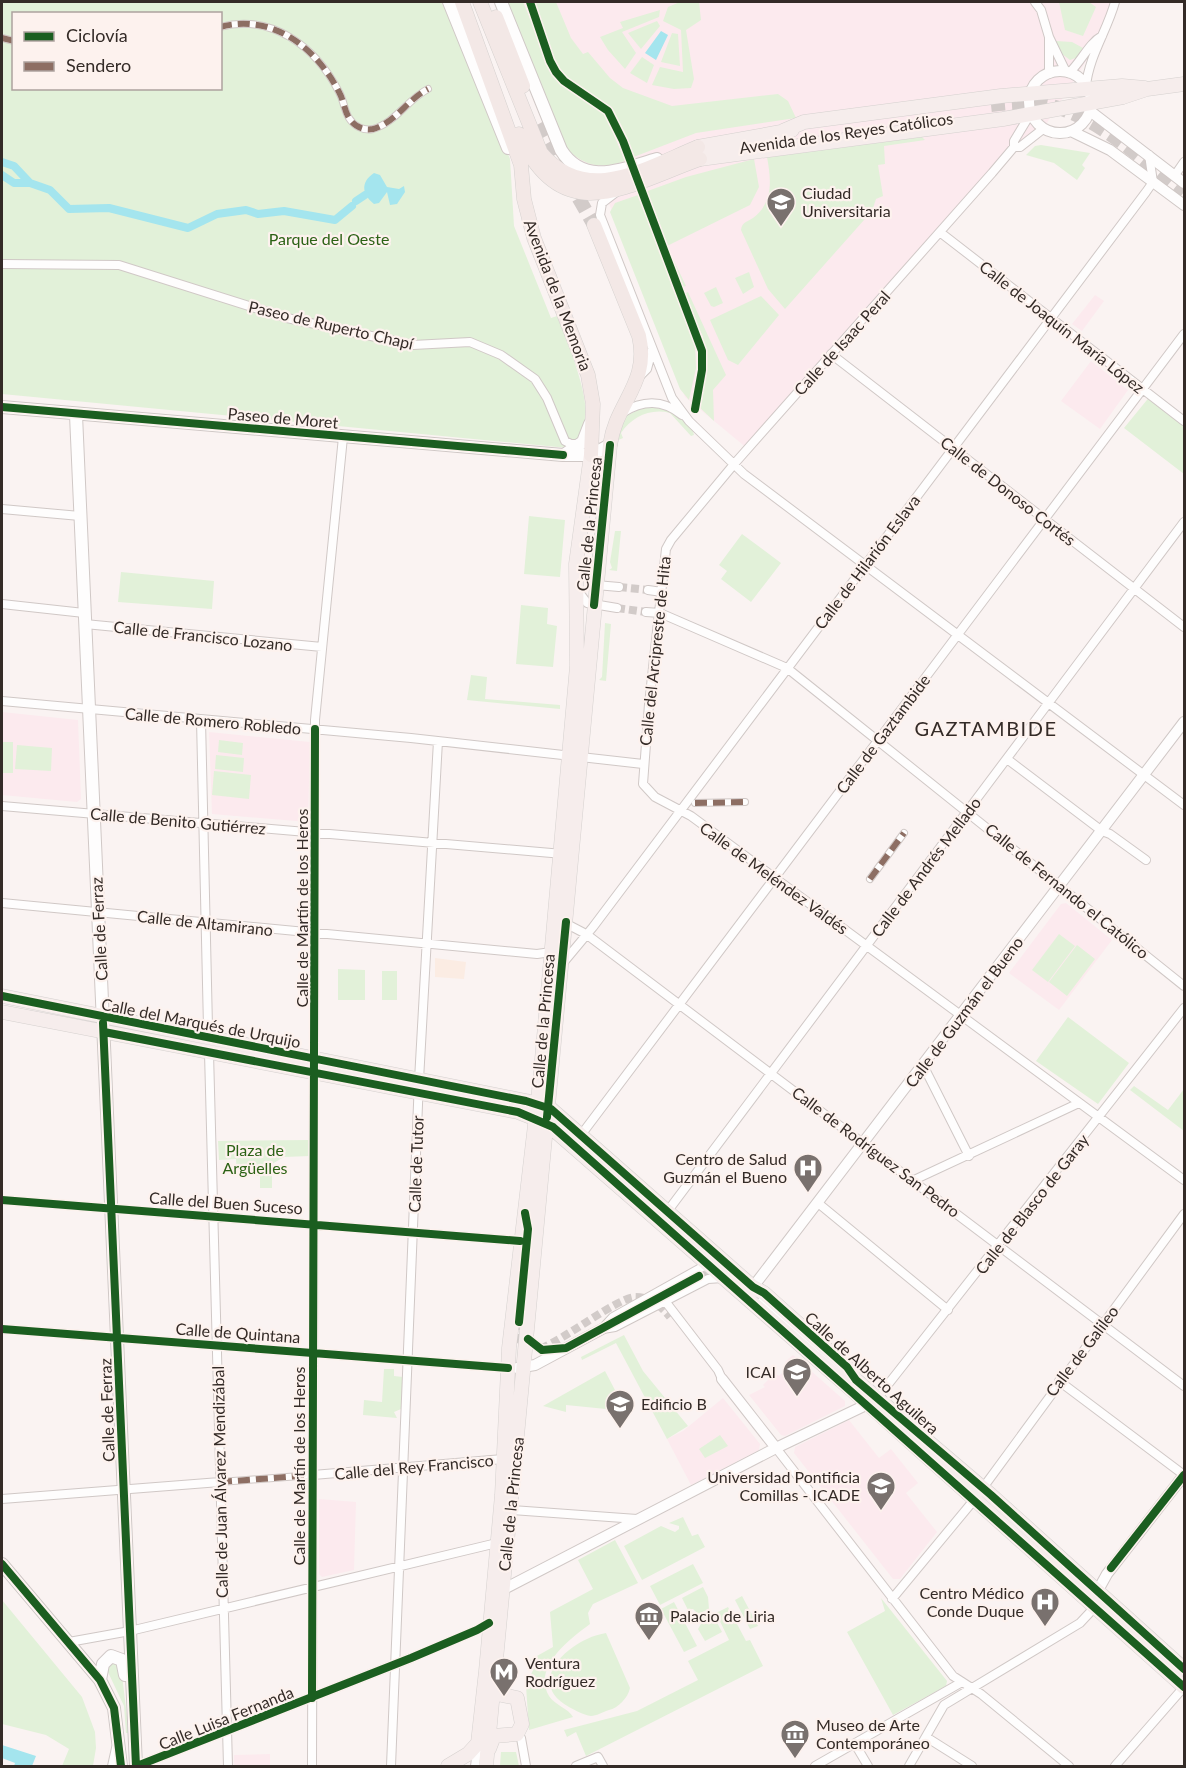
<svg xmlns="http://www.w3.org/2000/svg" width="1186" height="1768" viewBox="0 0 1186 1768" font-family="Lato,sans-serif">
<rect width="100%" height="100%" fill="#faf3f2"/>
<path fill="#fbece3" d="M435 958 466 962 464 979 435 977Z"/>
<path fill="#fceaee" d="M512 2H1115L1102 36 1043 129 1014 147 748 449 685 397 597 173 573 158Z
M1095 295 1104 301 1082 331 1072 324Z
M1091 361 1128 390 1100 429 1061 401Z
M2 712 78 720 81 799 77 802 2 795Z
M209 732 310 742 308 822 212 814Z
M1066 903 1112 940 1059 1010 1009 973 1061 904Z
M793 1355 845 1401V1406L785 1436 781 1435 749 1395 765 1387 763 1385 775 1373 779 1376 789 1366 785 1362Z
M723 1398 760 1444 759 1450 691 1485 667 1439 683 1431Z
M849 1420 879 1458 891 1449 918 1483 906 1493 937 1532 900 1579H893L794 1453 795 1447Z
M319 1499 356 1502 354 1570 322 1577 319 1574Z
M270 1754V1766H234V1755Z"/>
<path fill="#e2f1d9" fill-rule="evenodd" d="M2 2H441L458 29 510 159 514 226 551 318 557 316C569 348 595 403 583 437L568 448 2 394ZM14 14H220V88H14Z
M506 2H523L557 80 591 101 605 114 625 161C601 169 585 167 566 148Z
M532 2H556L571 38 583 54 588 52 610 78 623 88 672 106 778 94 788 101 796 118 696 133 631 158 617 120 608 107 563 79 554 66Z
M680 2H699L701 20 686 30 694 79 691 88 674 89 652 85 660 67 683 72 681 30 663 21 668 7Z
M1059 2H1089L1096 7 1083 36 1065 30Z
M660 10 659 17 622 32 636 53 625 69 608 50 600 37 623 28 620 22Z
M657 21 660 26 641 49 628 33Z
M672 33 678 34 680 66 661 62Z
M1056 41 1072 42 1083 48 1078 57 1070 60 1062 54Z
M642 57 654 65 647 83 630 73Z
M922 137 925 140 884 146 885 164 878 165 883 196 876 199 872 211 785 309 768 289 741 230C742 222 747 222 753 218 774 202 771 179 767 157Z
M1041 145 1090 153 1082 165 1085 168 1077 180 1054 163 1026 155 1035 146Z
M754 159 759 187 750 205 667 246 686 286 683 287 645 192 686 177Z
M638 195 695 345 696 368 689 400 680 389 610 212 615 203Z
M749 272 754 287 743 294 735 278Z
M716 287 723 303 714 307 711 306 704 293Z
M688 292 726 375 713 390 714 421 698 406 705 364 701 340 703 337 684 294Z
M761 296 779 315 738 365 728 360 710 320Z
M1151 395 1184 421V474L1124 428Z
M646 406C663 408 691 416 694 435L691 436 670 413C650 408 632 417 621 433L623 438 616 441 626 416Z
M529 516 565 520 560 577 524 574Z
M615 531H621L617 571 609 570 612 568 610 562Z
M742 534 781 563 751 602 721 579 727 571 719 565Z
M121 572 214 581 212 609 118 602Z
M521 605 548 608 547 624 557 626 553 667 516 664Z
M605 623 611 624 606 681 599 680 602 677Z
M471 675 487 677 485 699 560 705V709L467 700Z
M219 740 243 743 242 755 218 752Z
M2 742H13V773H2Z
M17 745 52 748 51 771 15 769Z
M216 755 244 758 243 772 215 769Z
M214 771 251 775 249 799 212 795Z
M1059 934 1075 946 1048 982 1032 970Z
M1077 945 1095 959 1067 996 1049 982Z
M338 969 365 970V1000H338Z
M382 971H397V1000H382Z
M1068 1017 1129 1063 1098 1104 1036 1061Z
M1134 1086 1168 1110 1184 1089V1131L1130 1090Z
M310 1140V1156L284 1157 272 1164V1188H260V1176H237L236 1159 219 1160 218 1141Z
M624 1335 643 1371 688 1426 667 1439 616 1343 582 1360 581 1357Z
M384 1369H394V1376L403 1377 401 1409 394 1412 397 1418 363 1415 364 1400 382 1402Z
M605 1371 626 1411 566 1405V1412L543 1406Z
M720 1435 728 1446 705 1458 699 1449Z
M683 1517 692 1536 698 1534 705 1547 642 1580 624 1546 661 1526 675 1532 679 1529V1526L669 1523Z
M615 1540 638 1583 593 1604 588 1613 590 1624C570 1639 532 1667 549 1696 555 1705 569 1709 573 1717L529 1730 526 1686 533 1670 528 1661 553 1647 550 1612 593 1589 578 1560Z
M693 1564 703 1583 660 1605 650 1586Z
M703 1587 708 1597 709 1609 698 1614 693 1609 688 1610 682 1598Z
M742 1596 758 1626 750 1629 735 1600Z
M881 1598 947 1681 946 1686 893 1715 847 1632 885 1611Z
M2 1600 82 1697 95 1732 96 1748 93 1766H62L69 1749 46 1735 2 1724Z
M674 1602 697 1646 684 1652 661 1609Z
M728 1607 746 1641 750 1640 763 1666 586 1756 576 1732 567 1737 564 1730 637 1711 698 1680 688 1661 729 1640 716 1613Z
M712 1613 722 1632 705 1641 698 1629 701 1624 700 1619Z
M606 1633 630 1688C628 1698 618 1708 609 1710 603 1712 596 1716 591 1716 583 1715 575 1710 569 1707 522 1681 572 1638 606 1633Z
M112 1662 121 1667 129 1733H126L124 1706 107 1670Z
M501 1752H516L519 1766H500Z"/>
<path fill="#a4e5ee" d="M661 31 668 35 656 60 645 53Z
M374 173 380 175 387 187 399 189 404 186 405 192 397 204 390 205 387 192 379 203 374 204C362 195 360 182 374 173Z
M2 1745 36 1756 32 1766H14L15 1763 2 1758Z"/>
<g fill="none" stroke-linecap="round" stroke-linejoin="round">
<path stroke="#a4e5ee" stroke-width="8" d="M2 162 14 166 30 183 50 190 69 209 109 208 188 228 217 214 246 210 258 214 284 211 335 220 352 206
M2 175 14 183H30
M356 201 365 195"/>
<path stroke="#d2cbc9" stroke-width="8" stroke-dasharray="8 4" stroke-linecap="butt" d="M619 587 648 590
M617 608 646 612
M699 1276 718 1275
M519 1322V1339L526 1346
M541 1348C564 1340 617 1298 635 1297 651 1297 661 1306 670 1317"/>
<path stroke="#d2cbc9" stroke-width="14" stroke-dasharray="14 7" stroke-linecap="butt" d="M991 105C1009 103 1028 101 1047 105 1099 116 1143 161 1184 192"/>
<path stroke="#d2cbc9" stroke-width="14" stroke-dasharray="14 7" stroke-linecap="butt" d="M537 125 594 225"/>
<g stroke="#d0c8c6" stroke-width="8">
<path id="pedestrian" d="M220 27C272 13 316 47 339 92 344 101 344 110 349 118 354 126 363 131 373 129 395 123 408 99 428 89
M2 38 14 41
M695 803 745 802
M870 879 904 833
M220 1482 313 1475"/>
</g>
<g stroke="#d0c8c6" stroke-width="10">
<path id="minor" d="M1035 2 1041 10 1049 37 1066 72
M1069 73C1081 62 1089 43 1102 36
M1049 74V37
M1086 86C1089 56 1107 31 1115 2
M1031 113 1014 141V147L992 173 735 463 671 540 666 549 649 704 643 784 655 797 691 816 1184 1180
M1014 147H1020L1043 129
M1175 175 1184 162
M615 193 602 203 600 215 672 398 689 421 744 474 1184 805
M941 233 1184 421
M2 264 119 265 287 318 413 345 470 342 501 355 535 379 547 398 565 441 571 444H581
M831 354 1184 627
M639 377 647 369 652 350
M622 413C643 400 662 399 682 415
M2 509 80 516
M596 585 619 587
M648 590 662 592
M579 592 587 603 617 608
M2 604 84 613
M646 612 660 613 787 668 1184 986
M85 624 322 647
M2 701 411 738 643 764
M201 720 208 1027 202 1037
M1007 759 1102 831 1110 834 1146 860
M2 806 563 854
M2 903 537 954 551 952
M563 922 586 934 1184 1386
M563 963 593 927 1146 192 1153 182 1149 155
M209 1053 228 1766
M923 1065 969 1156
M581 1135 1184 334
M914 1180 1079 1103
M2 1200 520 1241
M818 1203 948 1310
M667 1212 1184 522
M665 1301 718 1370 722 1379
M762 1301 843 1372
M519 1322 522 1291
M2 1329 508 1368
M602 1329 613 1317 706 1265 712 1267
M603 1329 615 1327 708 1279 723 1278
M528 1339 542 1350 565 1348
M1059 1381 1184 1475
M875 1401 1184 1008
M776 1448 953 1676 981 1694 1069 1766
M313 1475 503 1459
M2 1499 220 1482
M512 1510 637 1519
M892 1599 974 1500 1184 1214
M69 1642 130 1631 501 1542
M517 1734 521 1738 526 1766
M926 1737 972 1766
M855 1744 868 1766
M112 1766 116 1748
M137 1766 411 1658 477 1630 489 1623
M312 1766 315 720 343 437
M391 1766 419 1080 438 741
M475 1766 478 1744
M576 1766 598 1757 603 1766
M815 1766 962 1682
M909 1766 944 1705 1080 1623 1094 1608
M1115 1766 1184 1687"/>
</g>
<g stroke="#d0c8c6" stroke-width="12">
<path id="tertiary" d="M1029 102a31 31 0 1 1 62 0a31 31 0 1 1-62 0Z
M1090 111 1184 183
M1071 131 1110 150 1184 205
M753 1287 1184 722
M517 1368 535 1365 602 1329
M722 1379 776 1448
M502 1590 776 1448 868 1404
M1094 1608 1097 1592 1107 1574 1184 1475"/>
</g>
<g stroke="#d0c8c6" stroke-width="14">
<path id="secondary" d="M449 2 508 148
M501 2 561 150C584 187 622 169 657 159
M2 407 563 455H591L610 445
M76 415 136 1766
M564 455 583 442 590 424
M2 1564 100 1680 114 1708 121 1766
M100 1680 103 1664 111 1656 122 1660 125 1675"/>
</g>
<g stroke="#d5d1cf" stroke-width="15">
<path id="primary" d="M783 131 804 122 1001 96 1122 86 1145 88
M698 147 792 130
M700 159 1003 119 1123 97 1147 89 1184 84
M2 996 526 1101 551 1109 753 1287 764 1293 847 1367 856 1380 991 1495 1184 1669
M2 1012 518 1112 546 1123 868 1404 1184 1687
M487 1692 517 1698 522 1724 517 1734 494 1736 489 1749
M448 1766 468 1754 478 1743 486 1671 502 1495 509 1348 540 1082 577 666 576 564 591 455
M486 1766 610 445"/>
</g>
<g stroke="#d5d1cf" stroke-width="15">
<path id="trunk" d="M462 2 521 165 524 199 534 238 588 375 593 404 591 455
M480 2 541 153C587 207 646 168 698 147
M496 17 523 86
M519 134C562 231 627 185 700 159
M594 225 639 336C650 383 616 402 610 445"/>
</g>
<use href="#pedestrian" stroke="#fefdfd" stroke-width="6"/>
<use href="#minor" stroke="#fefdfd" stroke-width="8"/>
<use href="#tertiary" stroke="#fefdfd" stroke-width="10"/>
<use href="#secondary" stroke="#fefdfd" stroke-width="12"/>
<use href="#primary" stroke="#f6edec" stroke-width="14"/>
<use href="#trunk" stroke="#f3e8e6" stroke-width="14"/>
<path stroke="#8d6e63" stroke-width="6" stroke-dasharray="12 6" stroke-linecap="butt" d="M220 27C272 13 316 47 339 92 344 101 344 110 349 118 354 126 363 131 373 129 395 123 408 99 428 89
M2 38 14 41
M695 803 745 802
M870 879 904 833
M220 1482 313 1475"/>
<g stroke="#fdf2ee" stroke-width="11">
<path id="cycleway" d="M530 2 550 61 556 72 564 81 608 111 623 141 702 351V370L695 409
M2 407 563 455
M594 605 610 445
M2 996 526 1101 551 1109 753 1287 764 1293 847 1367 856 1380 991 1495 1184 1669
M103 1023 136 1766
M104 1032 518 1112 553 1127 1184 1687
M547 1117 566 922
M2 1200 520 1241
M519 1322 528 1229 525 1213
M2 1329 508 1368
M528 1339 542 1350 566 1348 699 1276
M2 1564 100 1680 114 1708 121 1766
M1111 1568 1184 1475
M312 1698 315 729
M137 1766 411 1658 477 1630 489 1623"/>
</g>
<use href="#cycleway" stroke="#1b5e20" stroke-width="8"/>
</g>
<defs>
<g id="university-pin" transform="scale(1.5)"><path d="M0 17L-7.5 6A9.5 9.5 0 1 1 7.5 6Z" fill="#79716e" stroke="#fdf2ee"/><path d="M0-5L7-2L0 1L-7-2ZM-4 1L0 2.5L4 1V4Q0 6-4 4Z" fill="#fff"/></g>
<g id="hospital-pin" transform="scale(1.5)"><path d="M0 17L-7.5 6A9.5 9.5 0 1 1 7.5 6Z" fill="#79716e" stroke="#fdf2ee"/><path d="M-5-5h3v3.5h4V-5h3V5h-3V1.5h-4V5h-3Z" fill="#fff"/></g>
<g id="museum-pin" transform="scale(1.5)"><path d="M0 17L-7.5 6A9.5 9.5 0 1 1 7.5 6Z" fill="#79716e" stroke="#fdf2ee"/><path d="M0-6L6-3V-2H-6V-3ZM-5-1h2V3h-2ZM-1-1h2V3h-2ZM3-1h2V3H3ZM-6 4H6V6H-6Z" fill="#fff"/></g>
<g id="metro-pin" transform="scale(1.5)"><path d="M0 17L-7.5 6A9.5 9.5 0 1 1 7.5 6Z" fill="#79716e" stroke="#fdf2ee"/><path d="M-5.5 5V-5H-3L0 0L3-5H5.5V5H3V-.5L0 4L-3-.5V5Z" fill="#fff"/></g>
</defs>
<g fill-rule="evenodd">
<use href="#university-pin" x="781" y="202"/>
<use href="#hospital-pin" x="808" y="1168"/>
<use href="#university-pin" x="797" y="1372"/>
<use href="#university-pin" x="620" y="1404"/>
<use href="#university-pin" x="881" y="1486"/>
<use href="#hospital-pin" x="1045" y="1602"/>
<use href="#museum-pin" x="649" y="1616"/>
<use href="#metro-pin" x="504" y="1672"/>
<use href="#museum-pin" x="795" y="1734"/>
</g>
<g text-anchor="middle" stroke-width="4.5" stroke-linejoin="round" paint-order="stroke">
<g font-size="16" fill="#342b27" stroke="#fdf2ee">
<text transform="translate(846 133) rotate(-8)" y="6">Avenida de los Reyes Católicos</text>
<text transform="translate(558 295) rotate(69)" y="6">Avenida de la Memoria</text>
<text transform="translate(331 325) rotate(13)" y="6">Paseo de Ruperto Chapí</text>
<text transform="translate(1062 327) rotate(38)" y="6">Calle de Joaquín María López</text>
<text transform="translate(842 343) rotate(-48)" y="6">Calle de Isaac Peral</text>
<text transform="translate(283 418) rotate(5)" y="6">Paseo de Moret</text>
<text transform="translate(1008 491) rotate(38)" y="6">Calle de Donoso Cortés</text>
<text transform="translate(589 524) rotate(-84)" y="6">Calle de la Princesa</text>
<text transform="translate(867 562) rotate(-53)" y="6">Calle de Hilarión Eslava</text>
<text transform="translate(203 636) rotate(6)" y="6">Calle de Francisco Lozano</text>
<text transform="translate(655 651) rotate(-84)" y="6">Calle del Arcipreste de Hita</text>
<text transform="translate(213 721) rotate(5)" y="6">Calle de Romero Robledo</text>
<text transform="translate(883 734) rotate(-53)" y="6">Calle de Gaztambide</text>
<text transform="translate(178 821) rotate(5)" y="6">Calle de Benito Gutiérrez</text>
<text transform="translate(926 867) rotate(-53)" y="6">Calle de Andrés Mellado</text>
<text transform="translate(774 878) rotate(36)" y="6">Calle de Meléndez Valdés</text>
<text transform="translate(1067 891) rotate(39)" y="6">Calle de Fernando el Católico</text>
<text transform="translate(302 908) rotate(-90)" y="6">Calle de Martín de los Heros</text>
<text transform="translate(205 923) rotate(6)" y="6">Calle de Altamirano</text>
<text transform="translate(99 929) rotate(-93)" y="6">Calle de Ferraz</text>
<text transform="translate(964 1012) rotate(-53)" y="6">Calle de Guzmán el Bueno</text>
<text transform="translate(543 1021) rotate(-85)" y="6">Calle de la Princesa</text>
<text transform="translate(201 1023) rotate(11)" y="6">Calle del Marqués de Urquijo</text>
<text transform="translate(876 1152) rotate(37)" y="6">Calle de Rodríguez San Pedro</text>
<text transform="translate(416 1164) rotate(-88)" y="6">Calle de Tutor</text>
<text transform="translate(226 1203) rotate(4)" y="6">Calle del Buen Suceso</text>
<text transform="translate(1032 1204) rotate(-52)" y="6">Calle de Blasco de Garay</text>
<text transform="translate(238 1333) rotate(4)" y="6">Calle de Quintana</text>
<text transform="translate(1082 1351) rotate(-53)" y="6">Calle de Galileo</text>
<text transform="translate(872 1373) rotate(42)" y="6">Calle de Alberto Aguilera</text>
<text transform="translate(107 1410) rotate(-92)" y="6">Calle de Ferraz</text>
<text transform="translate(299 1466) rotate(-90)" y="6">Calle de Martín de los Heros</text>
<text transform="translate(414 1467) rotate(-5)" y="6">Calle del Rey Francisco</text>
<text transform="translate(220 1482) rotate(-91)" y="6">Calle de Juan Álvarez Mendizábal</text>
<text transform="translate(511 1504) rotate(-84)" y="6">Calle de la Princesa</text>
<text transform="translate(226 1718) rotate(-22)" y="6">Calle Luisa Fernanda</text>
</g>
<g font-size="16" fill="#342b27" stroke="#fdf2ee" text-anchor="start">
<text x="802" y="199">Ciudad<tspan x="802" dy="18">Universitaria</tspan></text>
<text x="787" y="1165" text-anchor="end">Centro de Salud<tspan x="787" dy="18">Guzmán el Bueno</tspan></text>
<text x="776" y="1378" text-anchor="end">ICAI</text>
<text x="641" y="1410">Edificio B</text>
<text x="860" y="1483" text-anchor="end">Universidad Pontificia<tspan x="860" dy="18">Comillas - ICADE</tspan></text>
<text x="1024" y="1599" text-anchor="end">Centro Médico<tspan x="1024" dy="18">Conde Duque</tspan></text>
<text x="670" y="1622">Palacio de Liria</text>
<text x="525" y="1669">Ventura<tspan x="525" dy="18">Rodríguez</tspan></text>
<text x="816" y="1731">Museo de Arte<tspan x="816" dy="18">Contemporáneo</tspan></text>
</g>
<g font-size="16" fill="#2c6215" stroke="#fdf2ee">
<text x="329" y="245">Parque del Oeste</text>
<text x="255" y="1156">Plaza de<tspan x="255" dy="18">Argüelles</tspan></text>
</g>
<g font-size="20" letter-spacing="1.5" fill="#342b27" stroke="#fdf2ee">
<text x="986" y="736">GAZTAMBIDE</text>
</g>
</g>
<rect width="1186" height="1768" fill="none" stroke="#342b27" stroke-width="6"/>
<rect x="12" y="12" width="210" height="78" fill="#fdf2ee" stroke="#ada29e" stroke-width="1.5"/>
<rect x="24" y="32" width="30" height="9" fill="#1b5e20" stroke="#ada29e" stroke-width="1.5"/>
<text x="66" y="42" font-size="18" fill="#342b27">Ciclovía</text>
<rect x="24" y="62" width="30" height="9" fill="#8d6e63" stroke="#ada29e" stroke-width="1.5"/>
<text x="66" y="72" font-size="18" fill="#342b27">Sendero</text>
</svg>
